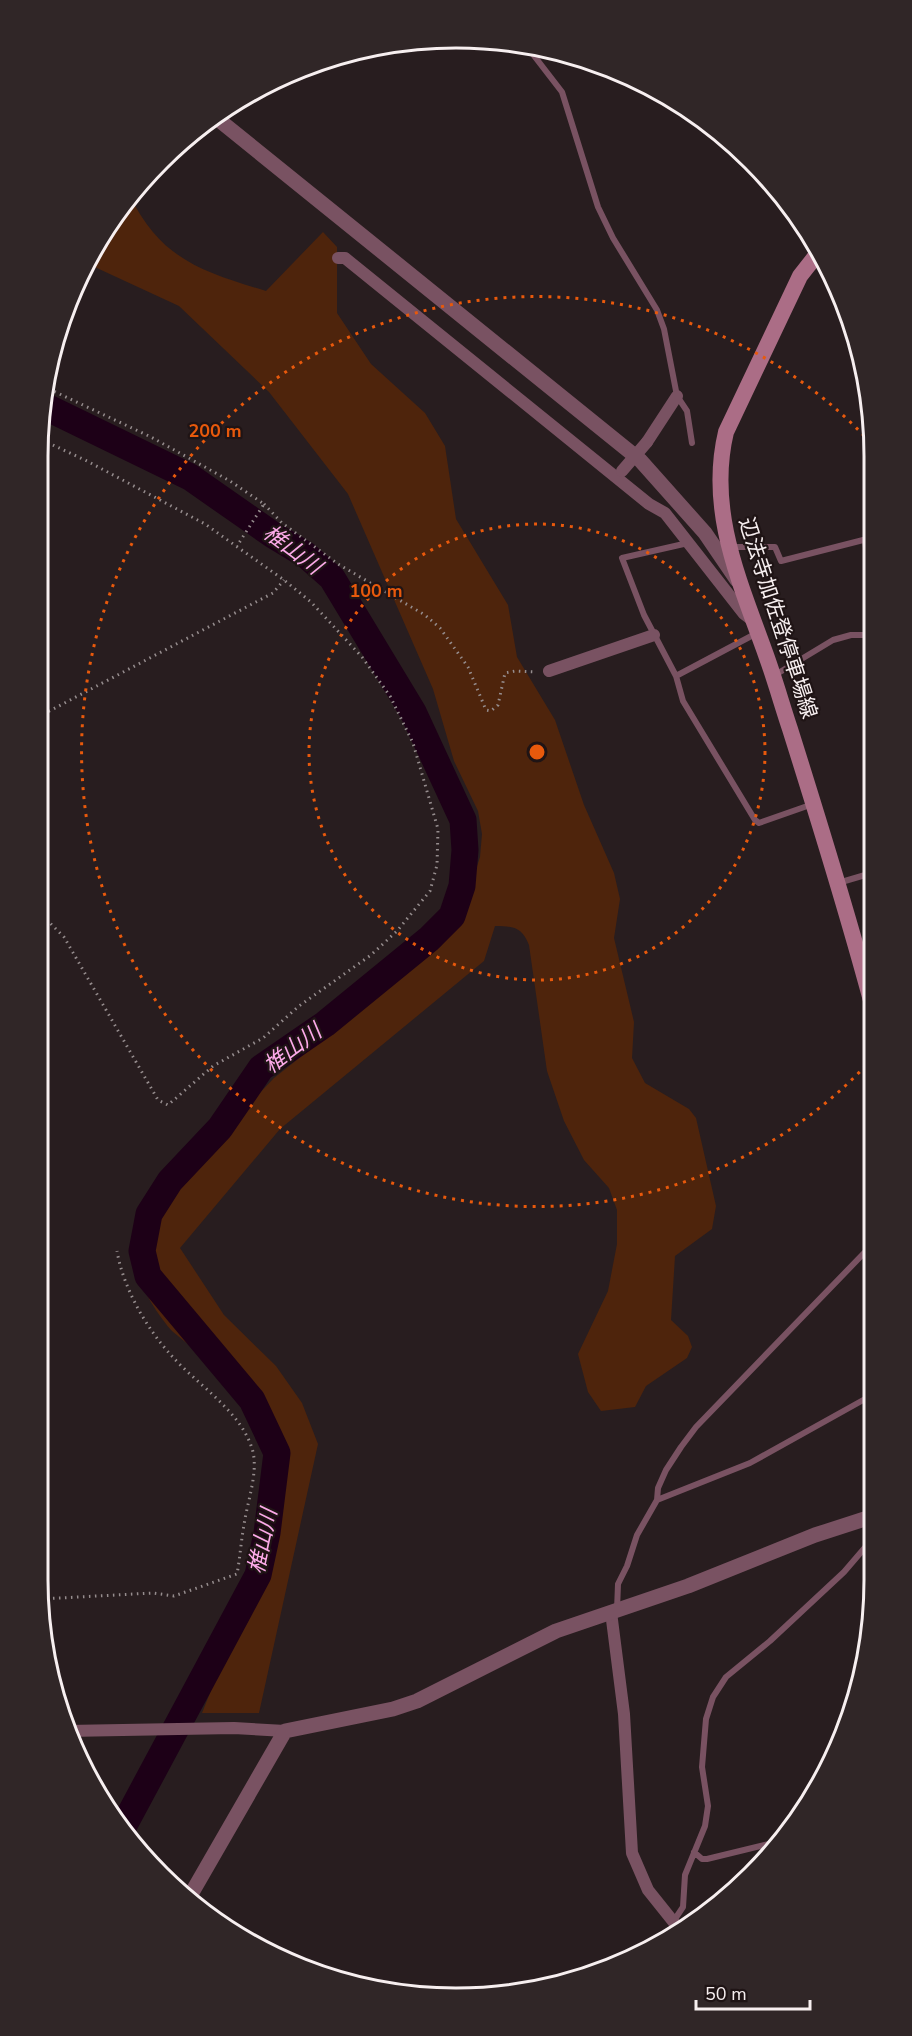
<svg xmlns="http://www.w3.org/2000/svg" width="912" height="2036" viewBox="0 0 912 2036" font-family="'Nunito Sans','Noto Sans JP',sans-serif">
<rect width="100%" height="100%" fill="#281d1f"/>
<path fill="#4e240c" d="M130 196C161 260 204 272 266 291L323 232 337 247V313L371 364 425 413 445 446 456 519 508 605 517 657 555 720 584 805 614 873 620 899 614 938 634 1022 632 1058 645 1083 689 1109 696 1118 716 1206 712 1229 675 1256 671 1320 688 1336 692 1347 687 1358 646 1386 635 1407 601 1411 588 1392 578 1354 608 1291 617 1244V1210L609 1188 584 1160 564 1121 547 1071 529 945C522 927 513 926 495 926L484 961 280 1129 180 1248 224 1315 276 1366 302 1403 318 1444 259 1713H202L283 1509 287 1447 273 1415 172 1331C161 1319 139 1287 138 1270 138 1247 147 1223 156 1202L274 1078 441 946 456 925 465 904 480 857 482 834 478 811 454 761 433 689 348 494 269 392 179 306 86 263 94 246Z"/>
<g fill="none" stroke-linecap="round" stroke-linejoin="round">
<path stroke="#1d0017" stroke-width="27" d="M46 407 190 477 273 535 306 555 332 578 413 712 463 820 465 850 462 886 452 916 429 939 325 1024 261 1068 220 1128 170 1181 149 1214 142 1251 148 1276 252 1400 277 1453 267 1533 258 1575 122 1829"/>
<path stroke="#968d8e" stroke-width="3" stroke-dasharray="1.5 4.5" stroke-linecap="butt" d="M49 389 151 437 230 481 264 504 237 546
M264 504 282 523 338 564 425 615 440 628 468 667 486 710 491 711 498 705 505 673 515 671 536 672
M38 717 273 593 284 580
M38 911 64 937 158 1100 168 1105 213 1066 263 1038 299 1006 371 955 397 931 430 891 437 865 438 829 413 743 390 696 362 657 311 602 284 580 205 524 87 461 40 439
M41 1599 153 1593 174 1596 237 1574C240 1558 241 1541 244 1525 247 1503 258 1474 253 1452 243 1412 197 1385 171 1355 146 1328 123 1287 117 1251"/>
<path stroke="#795262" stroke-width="6" d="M525 44 562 92 598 207 613 238 657 310 664 329 677 396 687 411 692 443
M865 540 871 588
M730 547H775L781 561 871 538
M757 633 676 676 683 701 755 820 759 823 813 804
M775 675 833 640 851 635H872
M676 676 644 615 622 558 688 543
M838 883 872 873
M657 1500 750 1463 874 1394
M617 1610 618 1584 627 1566 637 1535 657 1500 658 1488 666 1470 681 1447 696 1427 866 1251 873 1249
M694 1852 702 1859H707L781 1841
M673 1922 683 1907 685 1875 705 1826 708 1806 702 1767 706 1719 713 1697 726 1677 770 1641 844 1572 874 1537"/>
<path stroke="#795262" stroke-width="12" d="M338 258H345L649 504 665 513 744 614 752 620
M647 442 677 396
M549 671 654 635
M611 1612 624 1714 632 1853 648 1890 680 1930
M67 1731 234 1728 285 1731"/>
<path stroke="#795262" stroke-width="15" d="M214 116 640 460 705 533 737 580
M190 1896 285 1731 393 1709 417 1701 556 1631 688 1586 815 1535 874 1516"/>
<path stroke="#ab6d86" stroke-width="16" d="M818 253 800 276 726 432C707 511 740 582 766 655 775 680 782 705 790 729 819 821 848 914 873 1008"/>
<path stroke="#795262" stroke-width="12" d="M622 471 647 442"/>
</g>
<g fill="none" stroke="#e8590c" stroke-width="3" stroke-dasharray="3 6">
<circle cx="537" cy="752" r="228"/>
<path d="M872 1059A455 455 0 1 1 870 442"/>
</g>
<g text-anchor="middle" stroke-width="4.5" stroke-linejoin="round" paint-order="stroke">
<g font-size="21" fill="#f7eff0" stroke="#1f1415">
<text transform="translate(778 618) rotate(72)" y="7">辺法寺加佐登停車場線</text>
</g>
<g font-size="22" font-style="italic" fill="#fba9e8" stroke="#1f1415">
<text transform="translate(293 549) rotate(37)" y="8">椎山川</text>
<text transform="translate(292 1048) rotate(-37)" y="8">椎山川</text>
<text transform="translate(262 1541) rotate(-78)" y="8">椎山川</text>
</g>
</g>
<path d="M0 0H912V2036H0ZM456 48H456A408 408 0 0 1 864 456V1580A408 408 0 0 1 456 1988H456A408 408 0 0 1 48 1580V456A408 408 0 0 1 456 48Z" fill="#302627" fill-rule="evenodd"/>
<path fill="none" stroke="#f7eff0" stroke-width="3" d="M456 48H456A408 408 0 0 1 864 456V1580A408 408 0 0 1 456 1988H456A408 408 0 0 1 48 1580V456A408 408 0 0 1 456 48Z"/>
<circle cx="537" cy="752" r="9" fill="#e8590c" stroke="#1f1415" stroke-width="3"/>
<g font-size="18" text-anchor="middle" font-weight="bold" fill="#e8590c" stroke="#1f1415" stroke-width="4.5" stroke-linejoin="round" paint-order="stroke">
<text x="215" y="437">200 m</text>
<text x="376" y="597">100 m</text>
</g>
<path d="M696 2000v9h114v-9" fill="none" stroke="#f7eff0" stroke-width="3"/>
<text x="705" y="2000" font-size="18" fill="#f7eff0" stroke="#1f1415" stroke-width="4.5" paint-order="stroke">50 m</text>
</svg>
